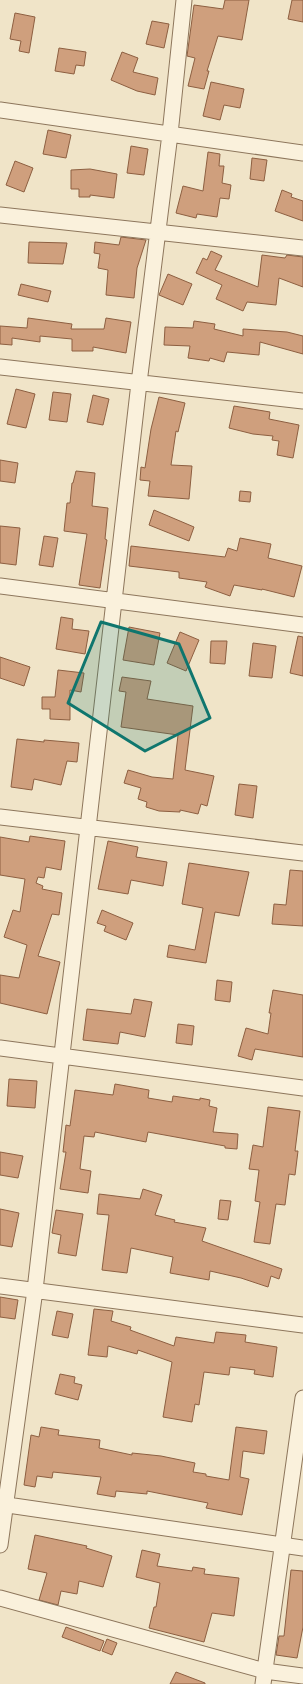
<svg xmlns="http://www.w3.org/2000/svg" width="303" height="1684" viewBox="0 0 303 1684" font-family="Literata,serif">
<rect width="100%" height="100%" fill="#f0e4c8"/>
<path fill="#cf9f7d" stroke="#8d5f41" d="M225 0H249L242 40 218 36 207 71H209L204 89 188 86 195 58 187 56 194 5 223 9Z
M292 0H303V22L288 19Z
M15 13 35 17 29 53 19 51 21 41 10 39Z
M152 21 169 24 164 48 146 44Z
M59 48 86 52 84 66 76 65 74 74 55 71Z
M122 52 138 58 133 72 158 78 155 95 137 91 111 80Z
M211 82 244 89 240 108 224 105 220 120 203 116Z
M48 130 71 135 66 158 43 154Z
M131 146 148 149 144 175 127 173Z
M208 152 220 154 219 166H224L222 183 231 185 229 199 220 198 217 217 197 214 196 218 176 213 183 186 203 191Z
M252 158 267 160 264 181 250 179Z
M15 161 33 168 24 192 6 185Z
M90 169 117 174 114 198 90 195V197H79V189H71V170Z
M282 190 292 194 291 197 303 201V221L275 211Z
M121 237 146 240 137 268 134 298 106 295 108 270 98 268 100 254 94 253 95 242 119 245Z
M29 242 67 243 63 264 28 263Z
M211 251 222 256 215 270 258 287 262 255 285 258 287 255 303 257V287L279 278 276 305 247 302 243 311 216 299 222 285 196 273 203 258 207 260Z
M168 274 192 284 183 305 159 295Z
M21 284 51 291 48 302 18 295Z
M28 318 72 324 71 329H104L106 318 131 322 126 353 93 347V351H72V339L40 336V342L12 338V345L0 344V326L27 328Z
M194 321 215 324 214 329 243 336V329L287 332 303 336V354L260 342 259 355 227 352 224 362 210 358 209 361 188 358 190 346 164 345 165 327 193 328Z
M16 389 35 394 26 428 7 424Z
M53 392 71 394 67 422 49 420Z
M93 395 109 399 103 425 87 422Z
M159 397 185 403 178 432 176 431 171 465 192 466 189 499 148 496 150 481 140 480 141 467 145 468 151 429Z
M234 406 270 412 269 419 299 425 293 458 277 455 279 441 272 440 273 436 253 434 229 428Z
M0 460 18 463 15 483 0 481Z
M76 471 95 473 92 506 108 508 105 539 107 540 100 588 79 585 87 534 64 531 67 503H70L72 483H73Z
M240 491 251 492 250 502 239 501Z
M154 510 194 527 189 541 149 525Z
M0 526 20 528 16 565 0 563Z
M44 536 58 538 53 567 39 565Z
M240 538 271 544 268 558 302 566 294 597 262 589V590L234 585 230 596 205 587 207 582 179 578V572L129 566 131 546 225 557 228 548 237 551Z
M61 617 73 619 72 629 89 631 85 654 56 649Z
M129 627 160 633 154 665 123 660Z
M180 632 199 640 186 671 167 663Z
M298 636 303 637V676L290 673Z
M211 641H227L225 664 210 663Z
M253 643 276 646 272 678 249 676Z
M0 657 30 667 24 686 0 678Z
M58 670 84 673 81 692 70 690V720L50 719V709H42V697H55Z
M122 677 151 681 147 699 193 706 185 770 214 776 207 806 201 804 198 814 180 810V812L159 811 146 807 147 802 138 799 141 788 124 783 128 770 152 777 173 779 178 735 121 727 126 692 119 691Z
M17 739 44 742V740L79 743 77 762 67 761 61 785 34 779 32 790 11 787Z
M239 784 257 786 253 818 235 815Z
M30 836 65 841 61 870 46 867 44 878 38 877 36 883 43 886 42 889 62 893 59 915 52 914 38 956 60 962 47 1014 0 1003V975L19 978 27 945 4 937 13 910 20 912 25 879 0 875V837L29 842Z
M108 841 138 847 136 857 167 862 163 886 131 880 128 894 98 889Z
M189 863 249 872 239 916 215 912 206 963 167 957 169 945 195 950 203 908 182 904Z
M290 870 303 871V926L272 924 274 904 286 905Z
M102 910 133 923 126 940 104 931 106 926 97 923Z
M217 980 232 982 230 1002 215 1000Z
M273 990 303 995V1057L255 1049 252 1060 238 1056 246 1028 268 1034 271 1013H269Z
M134 999 152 1002 145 1037 120 1032 118 1044 83 1040 87 1009 131 1014Z
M178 1024 194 1026 192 1045 176 1043Z
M9 1079 37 1081 35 1108 7 1106Z
M115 1084 149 1090 148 1098 172 1102 173 1096 200 1100V1098L210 1100 209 1106 217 1108 213 1132 238 1134 237 1149 225 1148V1146L148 1132 146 1142 95 1132 94 1137 84 1136 80 1169 91 1171 88 1193 60 1189 66 1152H63L66 1125 70 1126 75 1090 113 1095Z
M268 1107 300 1111 295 1151H298L295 1175 289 1174 285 1205 276 1204 270 1244 254 1242 260 1202 255 1201 259 1170 249 1169 253 1145 263 1147Z
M0 1152 23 1156 18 1178 0 1175Z
M143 1189 162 1195 155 1215 175 1220 174 1222 206 1228 202 1241 282 1269 279 1279 271 1276 268 1287 241 1278 210 1271 209 1280 170 1273 173 1257 131 1248 127 1273 102 1270 109 1215 97 1214 99 1194 140 1199Z
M220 1200 231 1201 228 1220 218 1219Z
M0 1209 19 1213 12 1247 0 1245Z
M56 1210 83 1214 76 1256 58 1253 61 1235 52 1233Z
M0 1297 18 1300 15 1319 0 1317Z
M94 1309 113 1311 111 1321 131 1327 130 1330 174 1346 176 1337 214 1343 216 1332 246 1335 245 1342 277 1347 273 1377 254 1374 255 1370 230 1367 229 1375 204 1372 199 1405 195 1404 192 1422 163 1417 172 1362 138 1350 137 1354 108 1346 107 1357 88 1355Z
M57 1311 73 1314 68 1338 52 1335Z
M60 1374 75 1377 74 1383 82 1385 78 1400 55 1394Z
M41 1427 59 1430 58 1435 100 1440 99 1448 132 1455V1453L161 1456 195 1463 193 1472 206 1474V1476L229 1480 236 1427 267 1431 264 1454 243 1451 240 1477 249 1479 242 1515 206 1508 208 1503 147 1491V1494L116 1491 115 1497 97 1494 101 1477 53 1472 52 1478 37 1476 35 1487 24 1485 31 1435 39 1437Z
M35 1535 87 1546 86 1548 112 1556 103 1587 79 1581 77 1594 61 1591 58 1605 39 1600 47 1573 28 1569Z
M142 1550 160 1554 157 1566 192 1571 193 1567 205 1569 204 1574 239 1578 234 1616 212 1613 204 1642 149 1628 154 1607H156L160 1583 136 1577Z
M291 1570 303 1571V1627L297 1658 276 1655 279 1636H284Z
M66 1627 104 1641 100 1651 62 1637Z
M107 1639 117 1643 112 1655 102 1651Z
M176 1672 205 1683V1684H170Z"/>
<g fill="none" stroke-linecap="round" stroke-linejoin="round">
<g stroke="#8d765c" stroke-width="17">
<path id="minor" d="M0 110 303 153
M0 215 303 248
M0 367 303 401
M0 586 303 625
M0 817 303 853
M0 1048 303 1088
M0 1286 303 1325
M0 1504 303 1548
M0 1545 35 1290 139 383 170 134 184 0
M0 1598 265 1671 303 1676
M263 1684 303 1398"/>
</g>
<use href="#minor" stroke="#faf1dc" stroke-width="15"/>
</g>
<path fill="#0f766e" fill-opacity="0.2" stroke="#0f766e" stroke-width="3" stroke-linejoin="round" d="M101 622 179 644 210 718 145 751 68 703Z"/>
</svg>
